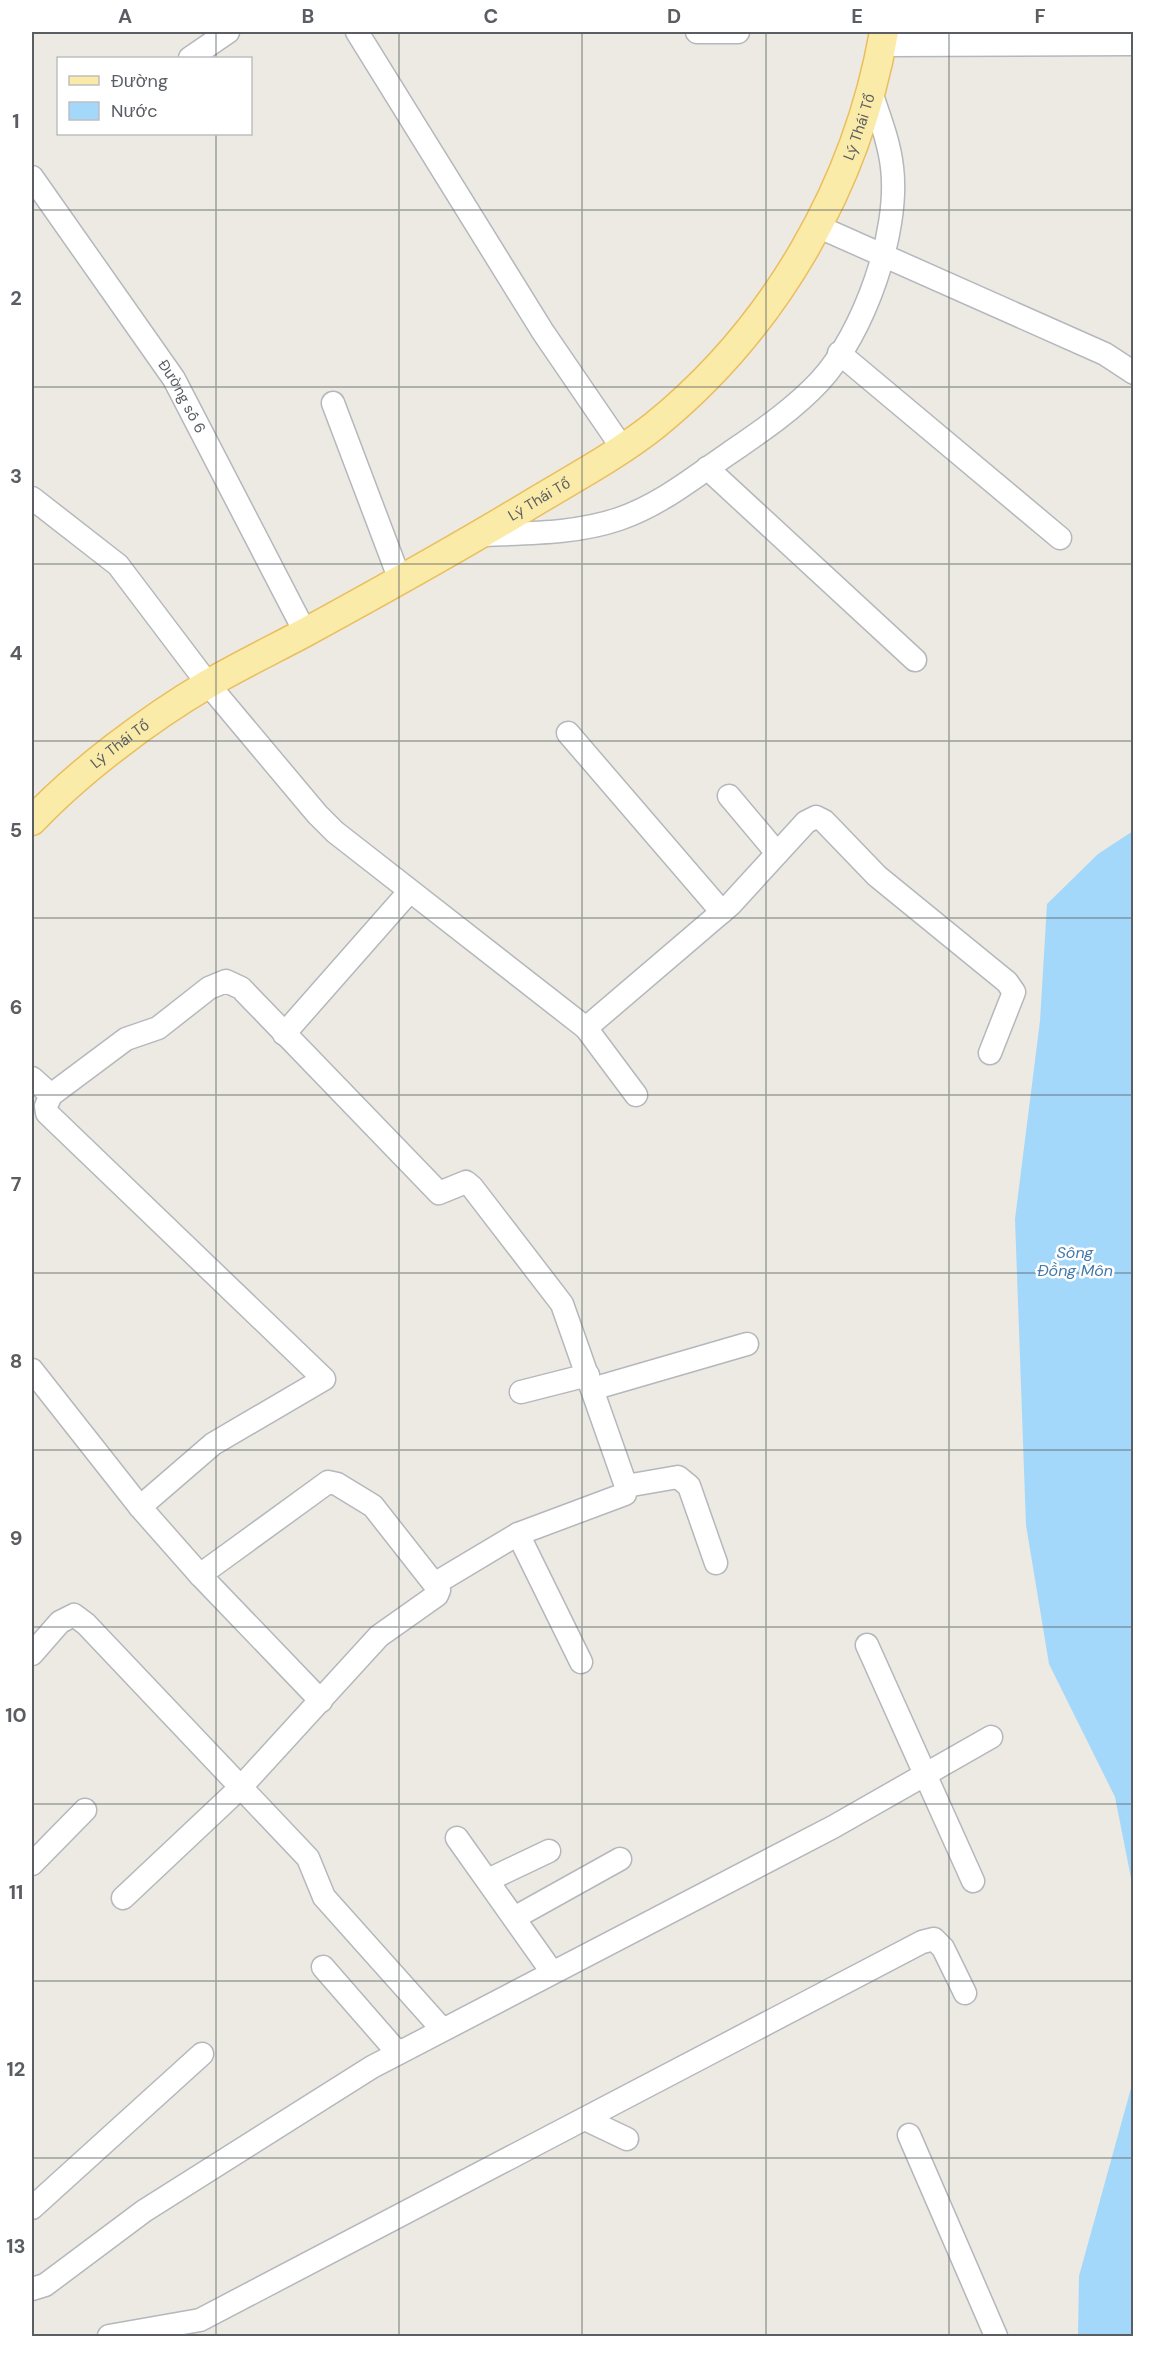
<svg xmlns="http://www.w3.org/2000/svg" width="1165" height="2368" viewBox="0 0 1165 2368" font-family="'DM Sans',sans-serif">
<rect width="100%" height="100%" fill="#eceae2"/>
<path fill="#a3d8fb" d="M1133 831V1888L1115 1797 1049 1664 1026 1525 1015 1219 1040 1021 1047 904 1098 854Z
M1133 2081V2336H1078L1079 2276Z"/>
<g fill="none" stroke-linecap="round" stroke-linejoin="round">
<g stroke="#b4b8bc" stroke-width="25">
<g id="minor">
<path d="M357 32 543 332 623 449"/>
<path d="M697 32H738"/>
<path d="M882 45 1134 44"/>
<path d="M190 58 228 32"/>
<path id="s1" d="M32 177 174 379 305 632"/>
<path d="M817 226 1105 354 1134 373"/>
<path d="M839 353 1060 538"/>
<path d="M333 403 400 580"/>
<path d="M707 468 915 660"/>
<path d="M32 498 118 565 208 684 317 814 335 832 586 1028 636 1095"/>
<path d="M480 535C527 533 575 534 619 519 660 505 693 478 728 454 760 432 793 410 820 381 864 333 900 232 892 167 889 140 878 114 870 89"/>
<path d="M568 733 722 912"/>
<path d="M729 796 777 853"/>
<path d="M586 1028 730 905 806 822 816 817 824 821 877 876 1007 982 1014 992 990 1053"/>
<path d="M284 1034 409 892"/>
<path d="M32 1078 51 1095"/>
<path d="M32 1370 140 1507 200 1575 321 1701"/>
<path d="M592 1389 747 1344"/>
<path d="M521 1392 588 1375"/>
<path d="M626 1486 678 1477 689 1486 716 1563"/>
<path d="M140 1507 213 1444 324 1379 47 1113 46 1106 51 1095 126 1039 158 1028 209 988 226 981 241 988 439 1193 466 1182 472 1187 562 1304 626 1486 625 1494 518 1534 436 1583"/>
<path d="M518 1534 581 1662"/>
<path d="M867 1645 973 1881"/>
<path d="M32 1654 60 1622 74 1615 86 1624 308 1858 324 1897 442 2029"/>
<path d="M457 1838 552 1972"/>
<path d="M32 1864 85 1810"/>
<path d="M488 1880 549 1851"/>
<path d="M123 1898 241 1787 379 1636 437 1595 439 1590 373 1506 337 1484 328 1482 200 1575"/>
<path d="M514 1918 620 1859"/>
<path d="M323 1967 398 2053"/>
<path d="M585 2119 627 2139"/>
<path d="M909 2135 996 2336"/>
<path d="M32 2208 202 2054"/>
<path d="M32 2289 45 2285 144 2211 372 2067 833 1827 991 1737"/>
<path d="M109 2336 200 2320 922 1942 934 1939 943 1948 965 1993"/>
</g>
</g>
<g stroke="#eabe5d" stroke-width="31">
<g id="major">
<path id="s2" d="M32 821C78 772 150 718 208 684 239 666 272 650 304 633 383 590 460 547 536 501 576 477 617 455 654 426 775 328 857 185 884 32"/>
</g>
</g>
<use href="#minor" stroke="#fff" stroke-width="22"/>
<use href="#major" stroke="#fbeba8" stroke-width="28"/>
</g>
<path fill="none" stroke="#5a5e62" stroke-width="1.5" stroke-opacity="0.55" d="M216 32V58M399 32V2336M582 32V2336M766 32V2336M949 32V2336M216 134V2336M32 210H1134M32 387H1134M32 564H1134M32 741H1134M32 918H1134M32 1095H1134M32 1273H1134M32 1450H1134M32 1627H1134M32 1804H1134M32 1981H1134M32 2158H1134"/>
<g text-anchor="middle" stroke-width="5" stroke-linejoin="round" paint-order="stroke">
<g font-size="15" fill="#5a5e62" stroke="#fff">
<text dy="5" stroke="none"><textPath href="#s2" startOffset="1107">Lý Thái Tổ</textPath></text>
<text dy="5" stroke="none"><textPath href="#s1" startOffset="266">Đường số 6</textPath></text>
<text dy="5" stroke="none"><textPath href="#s2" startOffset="603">Lý Thái Tổ</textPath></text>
<text dy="5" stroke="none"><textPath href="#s2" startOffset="117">Lý Thái Tổ</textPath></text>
</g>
<g font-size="16" font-style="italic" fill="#4279ac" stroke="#fff">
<text x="1075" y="1258">Sông<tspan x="1075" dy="18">Đồng Môn</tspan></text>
</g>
</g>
<rect width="1165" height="2368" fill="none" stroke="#ffffff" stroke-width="66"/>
<rect x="57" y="57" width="195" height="78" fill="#ffffff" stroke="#bdbfc0" stroke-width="1.5"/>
<rect x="69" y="76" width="30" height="9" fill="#fbeba8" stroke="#bdbfc0" stroke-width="1.5"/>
<text x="111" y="87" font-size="18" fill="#5a5e62">Đường</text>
<rect x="69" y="102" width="30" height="18" fill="#a3d8fb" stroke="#bdbfc0" stroke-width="1.5"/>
<text x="111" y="117" font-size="18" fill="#5a5e62">Nước</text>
<rect x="33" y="33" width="1099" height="2302" fill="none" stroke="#5a5e62" stroke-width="2"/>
<g font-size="20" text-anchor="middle" font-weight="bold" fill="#5a5e62">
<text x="125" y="23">A</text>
<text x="308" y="23">B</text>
<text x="491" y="23">C</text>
<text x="674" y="23">D</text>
<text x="857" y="23">E</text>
<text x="1040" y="23">F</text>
<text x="16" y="128">1</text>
<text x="16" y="305">2</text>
<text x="16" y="483">3</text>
<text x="16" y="660">4</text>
<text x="16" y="837">5</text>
<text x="16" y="1014">6</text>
<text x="16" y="1191">7</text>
<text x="16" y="1368">8</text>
<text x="16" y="1545">9</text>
<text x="16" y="1722">10</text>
<text x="16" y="1899">11</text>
<text x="16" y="2076">12</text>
<text x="16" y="2253">13</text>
</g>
</svg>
